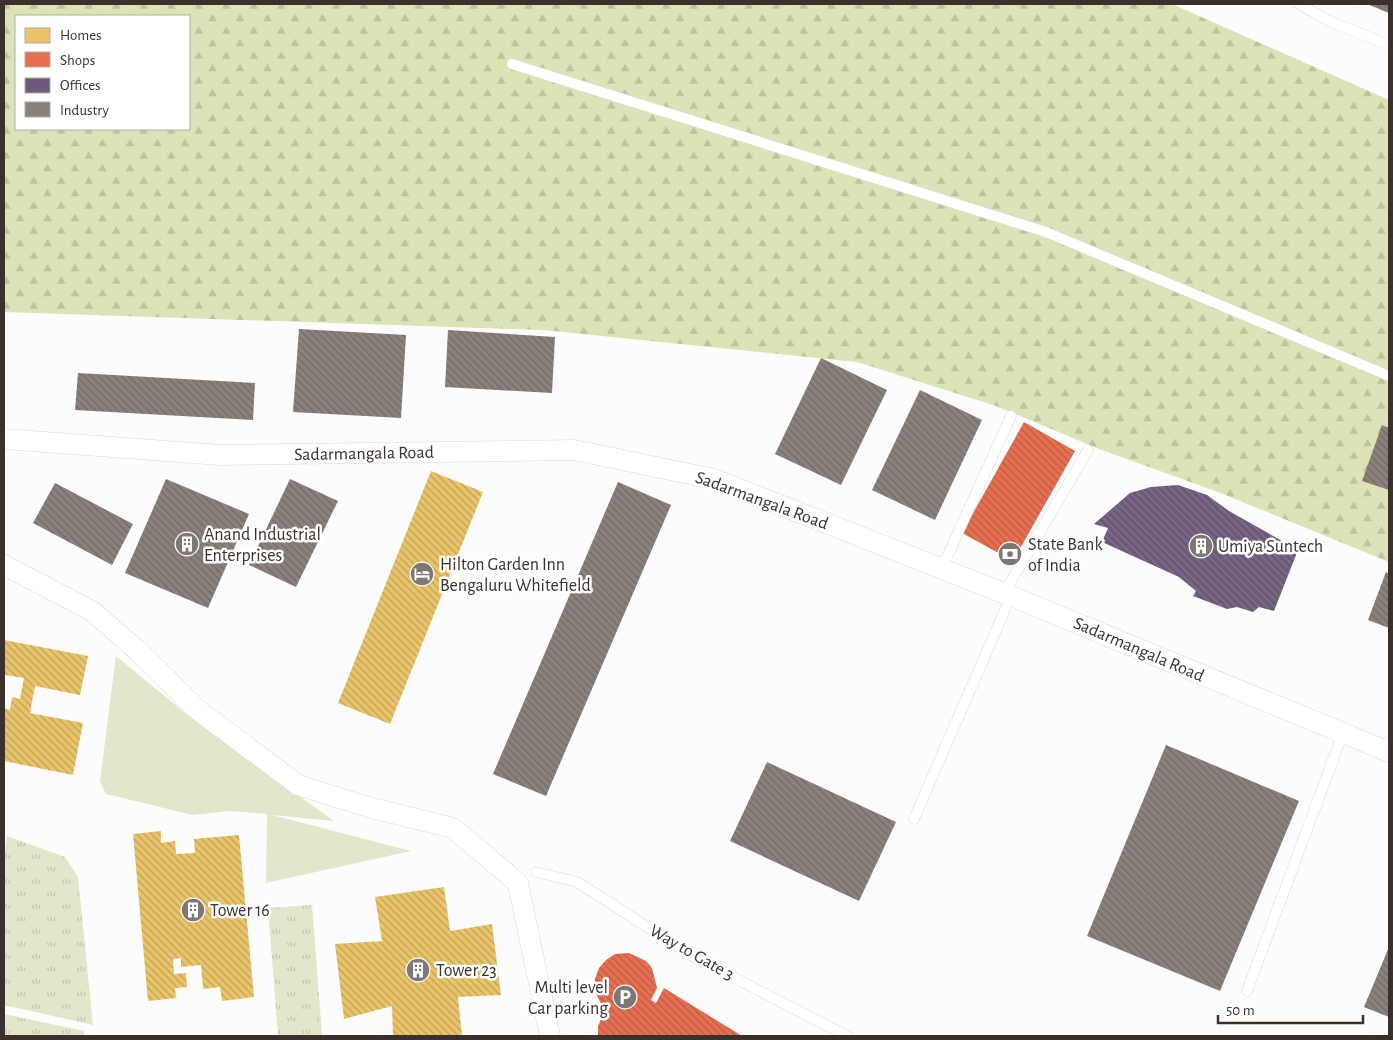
<svg xmlns="http://www.w3.org/2000/svg" width="1393" height="1040" viewBox="0 0 1393 1040" font-family="'Alegreya Sans',sans-serif">
<defs>
<pattern id="forest-firs" width="22" height="20" patternUnits="userSpaceOnUse" patternTransform="scale(1.25)"><rect width="22" height="20" fill="#dde3b6"/><path d="M5 1l3.5 6h-7zM16 11l3.5 6h-7z" fill="#bec39d"/></pattern>
<pattern id="park-tufts" width="24" height="20" patternUnits="userSpaceOnUse" patternTransform="scale(1.25)"><rect width="24" height="20" fill="#e2e6cb"/><path d="M3 7l-1-3M5 7V3M7 7l1-3M15 17l-1-3M17 17v-4M19 17l1-3" fill="none" stroke="#c3c6af"/></pattern>
<pattern id="homes-back-hatch" width="6" height="6" patternUnits="userSpaceOnUse" patternTransform="scale(1.25)"><rect width="6" height="6" fill="#e9c46a"/><path d="M-1 5l2 2M0 0l6 6M5-1l2 2" fill="none" stroke="#bea058"/></pattern>
<pattern id="shops-back-hatch" width="6" height="6" patternUnits="userSpaceOnUse" patternTransform="scale(1.25)"><rect width="6" height="6" fill="#e76f51"/><path d="M-1 5l2 2M0 0l6 6M5-1l2 2" fill="none" stroke="#bc5c44"/></pattern>
<pattern id="offices-back-hatch" width="6" height="6" patternUnits="userSpaceOnUse" patternTransform="scale(1.25)"><rect width="6" height="6" fill="#6d597a"/><path d="M-1 5l2 2M0 0l6 6M5-1l2 2" fill="none" stroke="#83738c"/></pattern>
<pattern id="industry-back-hatch" width="6" height="6" patternUnits="userSpaceOnUse" patternTransform="scale(1.25)"><rect width="6" height="6" fill="#8a817c"/><path d="M-1 5l2 2M0 0l6 6M5-1l2 2" fill="none" stroke="#726a66"/></pattern>
</defs>
<rect width="100%" height="100%" fill="#fcfcfc"/>
<path fill="#e2e6cb" d="M116 656 195 721 334 821 272 815 411 851 266 883 267 814 230 811 193 815 106 794 100 781Z"/>
<path fill="url(#forest-firs)" fill-rule="evenodd" d="M4 4H1172L1389 100V562L1218 492 1099 449 996 406 857 362 543 330 4 312ZM16 16H189V129H16Z"/>
<path fill="url(#park-tufts)" d="M7 836 65 857 78 877 93 1025 4 1005V858Z
M312 905 322 1036H278L268 908Z
M4 1014 84 1031V1036H4Z"/>
<path fill="url(#homes-back-hatch)" d="M431 471 483 492 390 724 338 703Z
M4 640 88 656 80 695 35 686 30 713 83 723 73 775 4 761V708L10 710 12 697 20 699 24 678 5 675 4 678Z
M161 831V843L175 841 176 854 195 853 194 839 239 835 254 997 222 1001 220 987 203 989 201 965 181 967V958L173 959 174 974 186 973 187 987 175 988 176 998 148 1001 133 834Z
M444 887 450 931 492 924 501 995 458 997 462 1036H393L392 1006 344 1019 335 944 382 941 375 897Z"/>
<path fill="url(#shops-back-hatch)" d="M1024 422 1075 451 1013 561 962 533Z
M629 953 646 961 652 968 657 988 651 1000 656 1003 664 988 742 1036H598V1026L605 1011 594 990 595 979 599 968 606 960 615 954Z"/>
<path fill="url(#offices-back-hatch)" d="M1178 485 1207 495 1229 511 1298 550 1274 611 1259 607 1253 612 1237 607 1227 609 1193 596 1196 591 1179 577 1102 542 1108 528 1094 524 1130 493 1151 487Z"/>
<path fill="url(#industry-back-hatch)" d="M1367 4H1389V13Z
M299 329 406 335 401 418 293 412Z
M448 330 555 337 552 393 445 387Z
M821 358 887 390 841 485 775 454Z
M78 373 255 383 253 420 75 410Z
M920 390 982 420 935 520 872 490Z
M1382 425 1389 428V490L1362 481Z
M166 479 249 514 208 608 125 573Z
M290 479 338 501 296 587 249 565Z
M618 482 671 505 546 796 493 774Z
M55 483 133 524 112 565 33 523Z
M1386 572 1389 574V628L1368 620Z
M1166 745 1299 801 1220 991 1087 936Z
M767 762 896 822 859 901 730 841Z
M1389 947V1017L1364 1007Z"/>
<g fill="none" stroke-linecap="round" stroke-linejoin="round">
<g stroke="#dcd8d6" stroke-width="11">
<path id="lane" d="M1299 4 1329 21 1389 45
M512 64 1046 232 1389 376
M942 568 1011 416
M1004 593 1088 450
M914 819 1011 596
M536 872 577 882 696 958 847 1036
M1247 991 1343 733"/>
</g>
<g stroke="#dcd8d6" stroke-width="21">
<path id="street" d="M4 439 220 455 574 450 714 479 1011 596 1389 752
M4 565 92 611 137 650 199 711 298 785 368 807 453 828 518 883 550 1036"/>
</g>
<use href="#lane" stroke="#fff" stroke-width="10"/>
<use href="#street" stroke="#fff" stroke-width="20"/>
</g>
<defs>
<g id="building-disc" transform="scale(1.25)"><circle r="9.5" fill="#7e7875" stroke="#fff"/><path d="M-4-6H4V6H1V3H-1V6H-4ZM-2.5-4.3h1.7v1.8h-1.7ZM.8-4.3h1.7v1.8H.8ZM-2.5-1h1.7V.8h-1.7ZM.8-1h1.7V.8H.8Z" fill="#fff"/></g>
<g id="bank-disc" transform="scale(1.25)"><circle r="9.5" fill="#7e7875" stroke="#fff"/><path d="M-6-4H6V4H-6ZM0-2.3a2.3 2.3 0 1 0 0 4.6a2.3 2.3 0 1 0 0-4.6Z" fill="#fff"/></g>
<g id="hotel-disc" transform="scale(1.25)"><circle r="9.5" fill="#7e7875" stroke="#fff"/><path d="M-6-4.5h1.5V1H6V5H4.5V3h-9V5H-6ZM-4 0a1.8 1.8 0 1 1 3.6 0ZM.5 0V-2.5h3Q6-2.5 6 0Z" fill="#fff"/></g>
<g id="parking-disc" transform="scale(1.25)"><circle r="9.5" fill="#7e7875" stroke="#fff"/><path d="M-3.5-5.5H1a3.5 3.5 0 0 1 0 7H-1V5.5H-3.5ZM-1-3.4V-.6H.8a1.4 1.4 0 0 0 0-2.8Z" fill="#fff"/></g>
</defs>
<g fill-rule="evenodd">
<use href="#building-disc" x="187" y="544"/>
<use href="#building-disc" x="1201" y="546"/>
<use href="#bank-disc" x="1010" y="554"/>
<use href="#hotel-disc" x="422" y="574"/>
<use href="#building-disc" x="193" y="910"/>
<use href="#building-disc" x="418" y="970"/>
<use href="#parking-disc" x="625" y="997"/>
</g>
<g text-anchor="middle" stroke-width="5" stroke-linejoin="round" paint-order="stroke">
<g font-size="18" fill="#3a312d" stroke="#fff">
<text transform="translate(364 453) rotate(-1)" y="6">Sadarmangala Road</text>
<text transform="translate(762 500) rotate(20)" y="6">Sadarmangala Road</text>
<text transform="translate(1139 649) rotate(23)" y="6">Sadarmangala Road</text>
<text transform="translate(692 952) rotate(30)" y="6">Way to Gate 3</text>
</g>
<g font-size="18" fill="#3a312d" stroke="#fff" text-anchor="start">
<text x="204" y="540">Anand Industrial<tspan x="204" dy="21">Enterprises</tspan></text>
<text x="1028" y="550">State Bank<tspan x="1028" dy="21">of India</tspan></text>
<text x="1218" y="552">Umiya Suntech</text>
<text x="440" y="570">Hilton Garden Inn<tspan x="440" dy="21">Bengaluru Whitefield</tspan></text>
<text x="210" y="916">Tower 16</text>
<text x="436" y="976">Tower 23</text>
<text x="608" y="993" text-anchor="end">Multi level<tspan x="608" dy="21">Car parking</tspan></text>
</g>
</g>
<rect width="1393" height="1040" fill="none" stroke="#3a312d" stroke-width="10"/>
<rect x="15" y="15" width="175" height="115" fill="#ffffff" stroke="#b0adab"/>
<rect x="25" y="28" width="25" height="15" fill="#e9c46a" stroke="#b0adab"/>
<text x="60" y="40" font-size="15" fill="#3a312d">Homes</text>
<rect x="25" y="52" width="25" height="15" fill="#e76f51" stroke="#b0adab"/>
<text x="60" y="65" font-size="15" fill="#3a312d">Shops</text>
<rect x="25" y="78" width="25" height="15" fill="#6d597a" stroke="#b0adab"/>
<text x="60" y="90" font-size="15" fill="#3a312d">Offices</text>
<rect x="25" y="102" width="25" height="15" fill="#8a817c" stroke="#b0adab"/>
<text x="60" y="115" font-size="15" fill="#3a312d">Industry</text>
<path d="M1218 1015v8h145v-8" fill="none" stroke="#3a312d" stroke-width="2.5"/>
<text x="1226" y="1015" font-size="15" fill="#3a312d" stroke="#ffffff" stroke-width="4" paint-order="stroke">50 m</text>
</svg>
